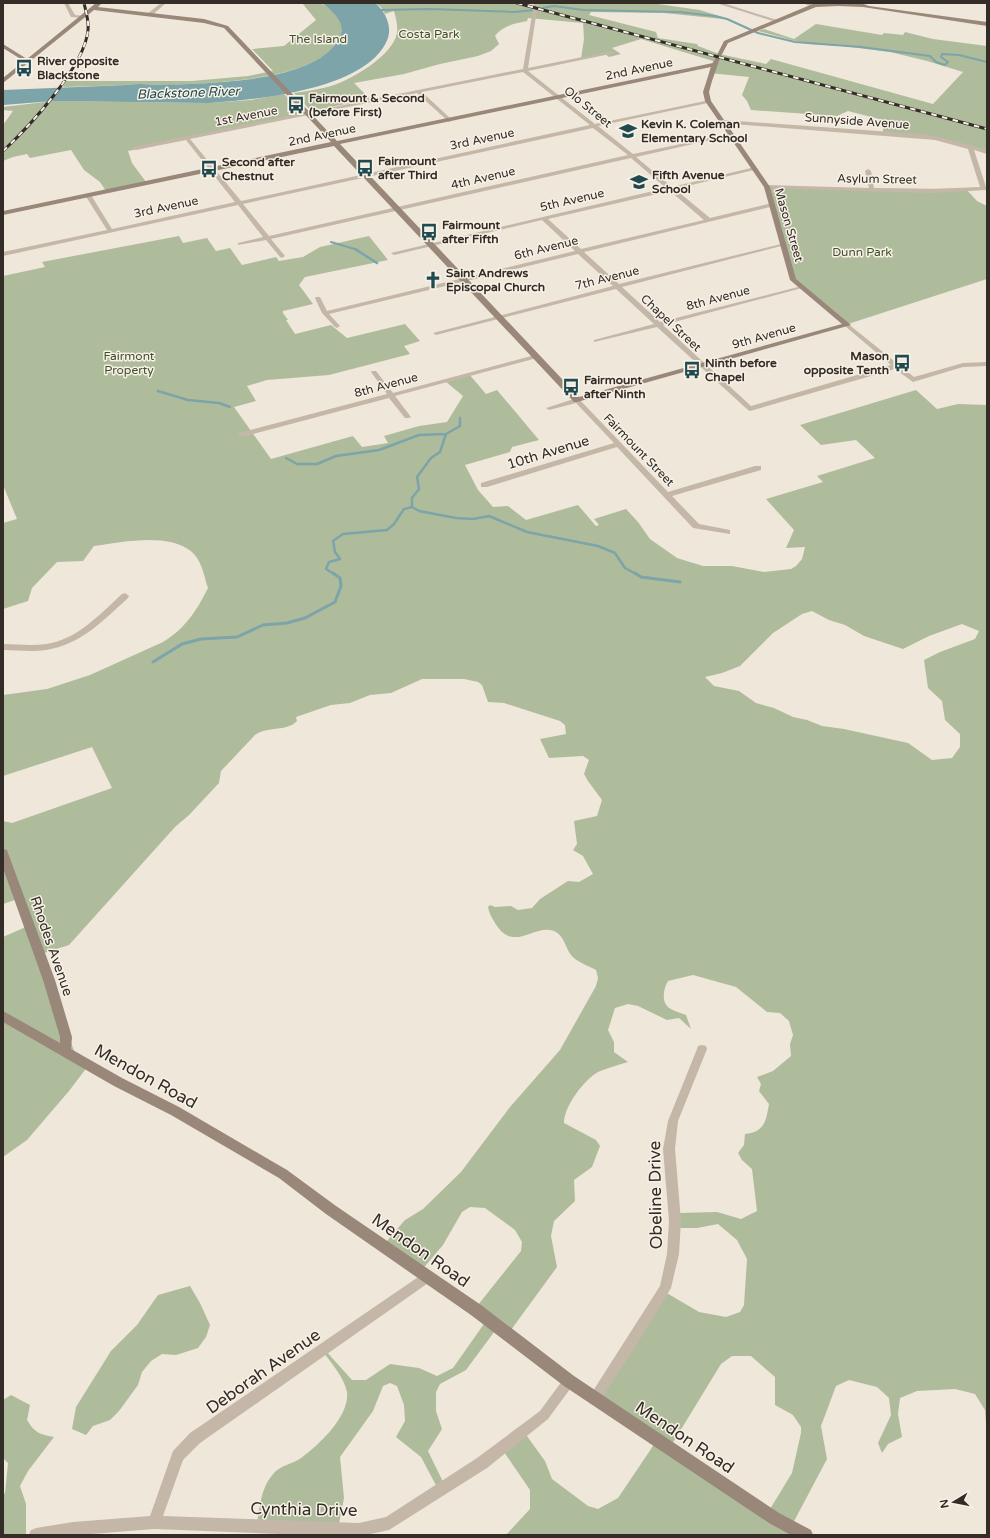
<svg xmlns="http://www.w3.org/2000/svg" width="990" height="1538" viewBox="0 0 990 1538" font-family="'Varela Round',sans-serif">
<rect width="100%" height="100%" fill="#efe7da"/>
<path fill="#afbc9c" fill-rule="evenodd" d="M302 3C318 3 321 1 333 12 341 19 344 30 339 39 317 82 207 83 164 85 151 85 140 83 127 85L63 87 66 81H192L248 76 273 71 252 49 284 46 316 20Z
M375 3H513L537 9 538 3H651L700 10 732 20 664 13 591 12 589 15 656 32 658 38 697 44 698 46 719 54 766 64 771 59 933 104 963 72 927 61 890 52 842 46 807 44 758 31 764 29 794 39 816 24 882 35 884 33 903 35 905 32 933 39 987 46V152L949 141 883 132V120L848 111 837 116 751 110 747 101 742 95 749 77 709 73 713 61 641 39 612 48 621 54 609 57 605 54 581 59 584 39 583 23 528 18 527 21C516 23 502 26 495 36L499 44 491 51 478 56 440 64 404 74 354 83 370 99 311 111 294 93C307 91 322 89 334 85 354 78 393 55 397 33 398 26 396 18 394 11L385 14 381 7Z
M284 94 305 115 128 151 132 163 146 182 106 191 100 182 84 170 71 150 30 158 27 154 13 157 3 161V125L13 111 3 110V107L53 101 208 103 251 100Z
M770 188 966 189 977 201 987 206V279L848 324 795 279Z
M179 236 183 243 207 238 216 251 230 248 242 265 276 257 279 261 303 257 320 247 369 236 388 260 305 277 299 285 313 304 283 311V313L288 320H286L295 334 331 325 347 338 405 324 420 341 404 346 410 354 329 375 267 380 247 386 256 401 234 407 271 459 353 436 362 447 388 443 384 436 419 426 447 422 463 396 445 381 469 374 486 394 497 390 539 440 512 447 510 452 465 465 478 490 493 507 508 506 526 520 578 505 596 526 599 525 594 519 626 509 638 522 650 539 677 558 703 566H732L764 572 791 569 796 566 802 559 805 547 786 548 794 530 766 499 823 482 817 476 875 458 856 440 821 445 800 425 916 390 937 409 958 404 987 405V1437L985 1410 975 1394 955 1389 917 1391 900 1398 898 1414 902 1437 888 1444 882 1453 878 1443 891 1415 889 1398 877 1387 849 1380 836 1386 821 1426 827 1459 791 1527 799 1535H506L530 1509V1490L502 1449 524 1432 545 1461 552 1479 588 1506 598 1509 618 1498 651 1449 656 1440 600 1400 665 1292 699 1312 726 1317 740 1312 744 1305 747 1259 737 1240 718 1224 697 1228H681L678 1224V1213L717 1212 741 1219 757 1211 752 1169 742 1160 738 1153 744 1145 745 1134C764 1132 766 1122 769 1104L759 1091 761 1084 757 1077 773 1071 791 1056 790 1044 793 1035 789 1021 780 1013 767 1012 736 987 693 975 668 981C664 987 661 1001 668 1007 673 1011 681 1013 686 1015L691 1029 679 1018 667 1020 638 1006 628 1004 615 1008 608 1030 614 1042V1052L628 1062C618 1065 607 1068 598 1072 584 1080 564 1106 564 1123L596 1140 600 1146 592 1167 574 1180 575 1201 554 1221 551 1236 557 1267 508 1334 497 1328 466 1370 440 1384 436 1392V1411L442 1429 428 1451 445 1486 438 1489 421 1457 396 1437 405 1421 404 1405 397 1386 390 1383 383 1386 373 1411 340 1457 344 1498 338 1529 257 1524C260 1506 261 1487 274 1473 281 1465 293 1464 301 1458 319 1445 350 1416 347 1392 344 1377 331 1363 322 1350H325L352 1380H366L390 1364 419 1368 437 1376 453 1368 486 1321 474 1310 521 1251 522 1242 515 1230 485 1208 470 1207 462 1212 443 1245 420 1272 386 1242 405 1220 423 1209 461 1172 510 1107 560 1050 596 986 598 978 596 970C589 966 577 962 572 956 565 948 565 936 554 931 534 923 514 954 495 923 492 918 489 913 488 907L490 905 495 907 511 906 518 910 532 908 540 899 568 881 579 882 593 874 583 856 573 850 577 844 574 821 597 816 602 800 588 781 584 774 589 760 583 756 549 758 540 739 566 734 565 725 560 721 504 703 488 702 482 685 478 682 464 679H422L391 693 370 695 350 703 331 705 296 717 297 721C287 732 267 726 255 735L221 771 219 783 189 815 175 827 69 945 44 953 42 956 76 1057 88 1066 69 1091 27 1140 3 1157V937L30 925 21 898 3 904V821L12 823 112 788 92 747 3 776V695L47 689 90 675 163 642C185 629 197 610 208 588 204 576 202 561 192 552 169 532 122 542 94 546L83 561 57 562 32 588 28 601 3 609V523L17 519 3 485V276L45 267 42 262ZM812 611 829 620 845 625 864 636 903 649 929 636 962 624 979 631 975 639 940 652 924 660 928 688 942 701 945 720 960 734V747L952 758 932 760 908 743 844 729 822 726 807 720 793 717 774 708 756 703 739 691 714 686 705 677 722 673 740 666 773 633 802 614ZM732 1356H751L775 1377V1405L793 1415 801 1427V1433L792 1473 767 1514 669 1449 721 1364Z
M190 1286 200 1303 210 1325 206 1337 198 1348 176 1355 162 1354 151 1361 142 1372 138 1385 119 1411 110 1420 93 1426 86 1435 72 1429 76 1407 111 1351 137 1325 158 1295Z
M11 1395 30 1405 27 1420C35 1433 39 1434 54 1437L28 1471 20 1486 26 1504V1535H3V1495L5 1493 8 1463 3 1458V1400Z"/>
<path fill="#7ca4a9" d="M322 3H375C385 11 392 25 388 38 369 90 255 100 208 103L53 101 3 105V90L127 85C140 83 151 85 164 85 209 83 304 83 335 45 350 26 336 14 322 3Z"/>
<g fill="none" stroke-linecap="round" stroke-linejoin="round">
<path stroke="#7ca4a9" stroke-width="2" d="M542 8 554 6 583 10 679 12 715 16 727 19 758 33 795 42 861 47 930 56 936 62 945 65 948 62 941 57 942 54 959 55 987 62
M379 10 430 9 514 12 535 10
M331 242 358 250"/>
<path stroke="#7ca4a9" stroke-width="2.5" d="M355 249 377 263
M158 391 188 400 219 403 230 407
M460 418V426L446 434 440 452 431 458 417 477 419 489 412 498V507L419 511 456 518 473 519 489 516 527 532 598 546 615 553 625 568 636 574
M286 458 297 464H317L336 456 379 450 419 435 446 434
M334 574 326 569 329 562 340 559 335 552 333 541 343 534 387 530 394 524 404 509 412 507"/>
<path stroke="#7ca4a9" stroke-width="3" d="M635 573 641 577 680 582
M153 662 182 644 201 639 237 637 263 625 287 623 305 618 335 602 341 586 340 578 333 573"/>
<path fill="#c5b7a8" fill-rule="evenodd" d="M64 3H68L75 15 84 16V18L71 17Z
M161 3H166L151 16H147V14Z
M534 3H538L528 68 612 51 615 53 528 71 595 124 710 100V102L708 103 598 126 633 154 733 133V135L636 157 672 187 755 167 758 169 675 189 710 218 772 203 775 205 774 206 584 252 619 284 785 243V245L622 287 660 322 802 286V288L663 325 751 406 891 365 845 326V324L847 323 914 377 963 363 987 362V366L963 367 913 382 895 369 750 411 748 410 657 327 594 342V340L654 324 616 289 436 335 433 333 613 286 578 254 329 314 340 326 337 328 335 327 322 313 315 298 316 297H320L327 311 575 251 542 220 394 255 391 253 666 188 631 158 271 239 285 256 282 258 280 257 266 240 238 245V243L263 237 238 205 3 256V252L107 230 85 195 88 193 91 195 112 229 235 202 186 140 136 150 133 148 134 147 523 69ZM523 72 590 125 241 201 190 139 417 93 449 122 451 121V119L422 92ZM593 128 628 155 269 236 243 204ZM670 191 704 220 581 249 548 219Z
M716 3H723L780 21 776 22Z
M802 3H809L815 6 813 7Z
M723 120 920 134C943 137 965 144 987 150V154L974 150 987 190 931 193 765 188V186L767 185 869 188 865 171 868 169 871 171 874 188 931 189 980 187 968 149 935 140 721 123V121Z
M535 355 537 356V358L395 396 411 417 409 418H405L389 398 242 437 238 435 239 433 387 394 371 372 372 371H376L393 393Z
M577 398 579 399 668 492 755 466H761V470L672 496 699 524 730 530V534L693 528 617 447 487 487H481V483L614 443 576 403 549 410 546 408Z
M125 593 129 596 128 598C104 620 80 645 46 650 32 652 17 650 3 650V644C17 644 32 646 46 644 77 640 100 614 122 594Z
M702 1045 706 1046 707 1049 678 1121 675 1149 681 1221 679 1254 671 1288 637 1344 599 1402 595 1404 591 1402 589 1398 591 1394 660 1286 667 1254 669 1221 663 1149 668 1121 697 1049 698 1046Z
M427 1271 431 1273 433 1277 431 1281 200 1443 183 1460 163 1516 359 1523 386 1517 477 1458 540 1411 565 1377 569 1375 573 1377 575 1381 573 1385 548 1419 487 1468 389 1530 366 1535H304L154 1529 80 1535H29L31 1530 36 1528 73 1522 150 1516 173 1451 190 1433Z"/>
<path fill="#998779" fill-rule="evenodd" d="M96 3 101 4 98 7 204 19 228 26 337 141 713 63 724 41 815 3H861L869 6 987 22V26L863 7 838 6 816 7 728 43 720 58 712 81 709 92 711 101 770 187 796 279 851 325 577 402H574L334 146 3 215V211L331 142 224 28 204 23 94 10 3 83V78L24 61 3 48V44L27 59ZM711 67 703 92 705 101 764 187 790 280 842 324 579 397 340 144Z
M3 849 7 850 8 853 55 980 72 1037 71 1049 122 1078 179 1107 287 1170 336 1206 481 1305 574 1376 779 1513 811 1530 813 1535H791L769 1523 564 1386 471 1315 326 1214 279 1178 171 1115 114 1086 3 1022V1011L60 1043V1037L43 980 3 868Z"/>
<g stroke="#332c27" stroke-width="3">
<path id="rail" d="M517 3 987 129
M3 151C29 127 85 66 88 30 89 21 86 12 84 3"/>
</g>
<use href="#rail" stroke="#f7f1e6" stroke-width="2" stroke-dasharray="5.5" stroke-linecap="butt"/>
</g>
<defs>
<g id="bus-bare" transform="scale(1.38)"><path d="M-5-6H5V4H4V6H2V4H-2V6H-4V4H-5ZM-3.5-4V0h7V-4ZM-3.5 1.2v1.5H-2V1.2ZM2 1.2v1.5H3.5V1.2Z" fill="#214a50" stroke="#f7f1e6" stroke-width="2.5" paint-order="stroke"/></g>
<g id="school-bare" transform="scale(1.38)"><path d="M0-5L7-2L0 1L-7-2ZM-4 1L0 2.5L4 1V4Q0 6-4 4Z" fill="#214a50" stroke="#f7f1e6" stroke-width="2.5" paint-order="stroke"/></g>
<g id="church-bare" transform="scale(1.38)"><path d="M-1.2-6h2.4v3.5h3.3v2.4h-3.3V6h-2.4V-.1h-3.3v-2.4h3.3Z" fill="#214a50" stroke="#f7f1e6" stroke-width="2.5" paint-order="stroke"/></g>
</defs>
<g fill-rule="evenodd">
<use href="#bus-bare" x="24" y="68"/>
<use href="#bus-bare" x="296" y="105"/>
<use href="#school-bare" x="628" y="131"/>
<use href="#bus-bare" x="365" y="168"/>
<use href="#bus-bare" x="209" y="169"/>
<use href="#school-bare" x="639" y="182"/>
<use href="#bus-bare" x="429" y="232"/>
<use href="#church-bare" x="433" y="280"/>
<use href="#bus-bare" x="902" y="363"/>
<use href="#bus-bare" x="692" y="370"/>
<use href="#bus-bare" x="571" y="387"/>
</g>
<g text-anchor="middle" stroke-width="3" stroke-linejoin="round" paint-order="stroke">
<g font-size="12" fill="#404f2d" stroke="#f7f1e6">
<text x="429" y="38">Costa Park</text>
<text x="318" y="43">The Island</text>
<text x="862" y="256">Dunn Park</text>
<text x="129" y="360">Fairmont<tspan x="129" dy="14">Property</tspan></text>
</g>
<g font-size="12" font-weight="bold" fill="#332c27" stroke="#f7f1e6" text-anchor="start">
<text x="37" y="65">River opposite<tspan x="37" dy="14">Blackstone</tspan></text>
<text x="309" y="102">Fairmount &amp; Second<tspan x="309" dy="14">(before First)</tspan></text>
<text x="641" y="128">Kevin K. Coleman<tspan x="641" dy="14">Elementary School</tspan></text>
<text x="378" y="165">Fairmount<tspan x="378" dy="14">after Third</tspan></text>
<text x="222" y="166">Second after<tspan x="222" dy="14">Chestnut</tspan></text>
<text x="652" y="179">Fifth Avenue<tspan x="652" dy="14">School</tspan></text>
<text x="442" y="229">Fairmount<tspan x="442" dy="14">after Fifth</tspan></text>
<text x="446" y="277">Saint Andrews<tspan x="446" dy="14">Episcopal Church</tspan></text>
<text x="889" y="360" text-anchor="end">Mason<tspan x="889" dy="14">opposite Tenth</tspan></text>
<text x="705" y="367">Ninth before<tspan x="705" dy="14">Chapel</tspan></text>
<text x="584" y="384">Fairmount<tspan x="584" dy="14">after Ninth</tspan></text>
</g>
<g font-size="12" fill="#332c27" stroke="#f7f1e6">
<text transform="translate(639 69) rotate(-12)" y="4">2nd Avenue</text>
<text transform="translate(588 107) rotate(39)" y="4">Olo Street</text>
<text transform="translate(246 116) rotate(-11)" y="4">1st Avenue</text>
<text transform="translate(857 121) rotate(4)" y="4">Sunnyside Avenue</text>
<text transform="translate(322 135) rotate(-12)" y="4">2nd Avenue</text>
<text transform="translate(482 139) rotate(-12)" y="4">3rd Avenue</text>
<text transform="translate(483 178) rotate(-13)" y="4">4th Avenue</text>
<text transform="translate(877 179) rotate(1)" y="4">Asylum Street</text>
<text transform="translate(572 200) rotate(-13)" y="4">5th Avenue</text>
<text transform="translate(166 207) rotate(-12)" y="4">3rd Avenue</text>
<text transform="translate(789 225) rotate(74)" y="4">Mason Street</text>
<text transform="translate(546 248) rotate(-14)" y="4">6th Avenue</text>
<text transform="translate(607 278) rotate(-14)" y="4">7th Avenue</text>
<text transform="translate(718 298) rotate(-15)" y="4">8th Avenue</text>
<text transform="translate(671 323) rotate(43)" y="4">Chapel Street</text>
<text transform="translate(764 336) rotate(-16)" y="4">9th Avenue</text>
<text transform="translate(386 385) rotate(-15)" y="4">8th Avenue</text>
<text transform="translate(639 450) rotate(46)" y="4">Fairmount Street</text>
</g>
<g font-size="13" font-style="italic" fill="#214a50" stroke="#f7f1e6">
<text transform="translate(188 92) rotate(-2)" y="5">Blackstone River</text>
</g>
<g font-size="14" fill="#332c27" stroke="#f7f1e6">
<text transform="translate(548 452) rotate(-17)" y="5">10th Avenue</text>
<text transform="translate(52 946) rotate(71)" y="5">Rhodes Avenue</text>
</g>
<g font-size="17" fill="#332c27" stroke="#f7f1e6">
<text transform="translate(146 1076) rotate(29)" y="6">Mendon Road</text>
<text transform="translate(655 1195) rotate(-91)" y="6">Obeline Drive</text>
<text transform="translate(421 1250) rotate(35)" y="6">Mendon Road</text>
<text transform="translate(263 1371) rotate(-35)" y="6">Deborah Avenue</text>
<text transform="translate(685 1437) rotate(34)" y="6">Mendon Road</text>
<text transform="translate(304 1509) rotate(1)" y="6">Cynthia Drive</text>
</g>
</g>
<rect width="990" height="1538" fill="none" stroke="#332c27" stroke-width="8"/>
<g transform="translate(954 1502) rotate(260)" stroke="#f7f1e6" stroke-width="3" paint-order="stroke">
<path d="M0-3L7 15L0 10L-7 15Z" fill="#332c27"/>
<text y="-6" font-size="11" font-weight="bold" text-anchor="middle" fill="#332c27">N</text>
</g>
</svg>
